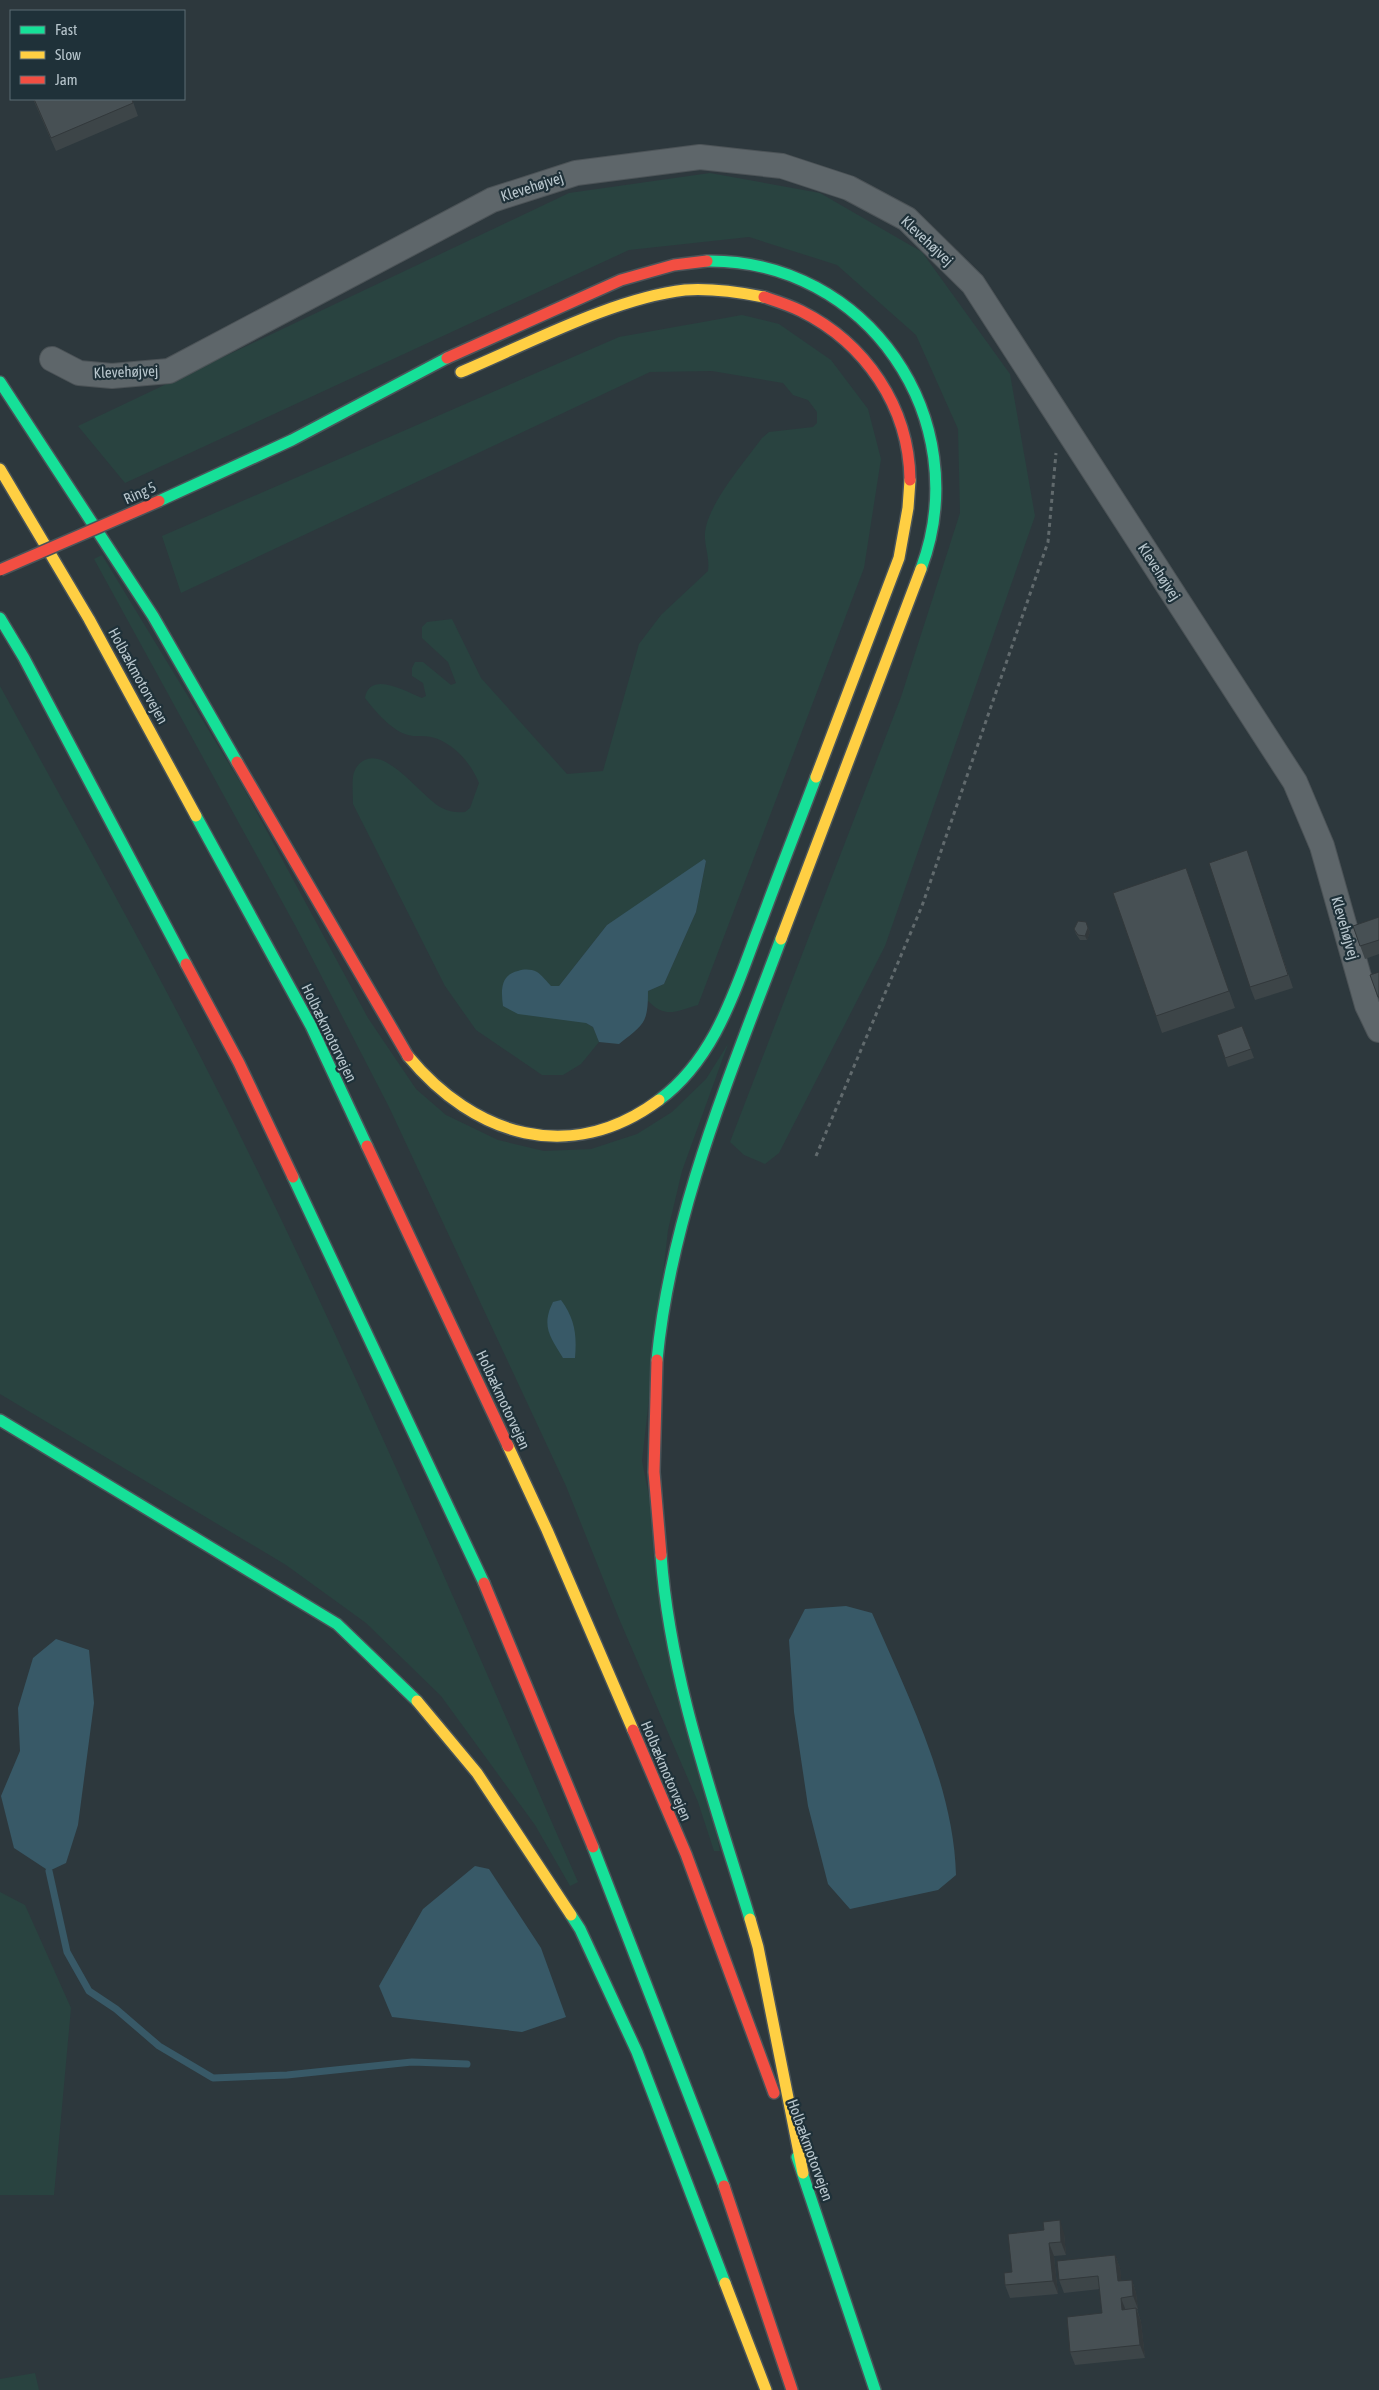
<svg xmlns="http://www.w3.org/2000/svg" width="1379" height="2390" viewBox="0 0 1379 2390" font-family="'Asap Condensed',sans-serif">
<rect width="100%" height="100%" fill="#2d383d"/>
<path fill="#294340" d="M710 173 820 193 922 252 1010 374 1035 516 885 946 779 1153 765 1164 744 1155 730 1142 901 697 960 513 958 429 916 335 837 265 749 237 629 250 125 483 78 426 569 193Z
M742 315 779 324 831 360 868 409 881 459 864 568 698 1005C676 1011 666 1019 648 1001V991L664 984 696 912 706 862 607 925 559 986H551L538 972 586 1023 593 1027 599 1042 581 1064 563 1075H542L476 1030 445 986 353 804C353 795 352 786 353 777 354 770 358 764 363 761 387 746 422 798 442 808 450 812 457 813 465 812L470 808 479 783C471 763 453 742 431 737 423 735 415 737 408 735 392 731 374 710 365 698 370 670 406 692 422 698L426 696 423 683 412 676V668L415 662H423L451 685 456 683 448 662 422 638V627L427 622 452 619 481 678 567 774 603 771 639 644 661 615 708 571C710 558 704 545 705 533 707 505 746 460 762 438L769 432 813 427 817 423V412L808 400 793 395 783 383 712 371 650 372 181 593 162 536 619 337Z
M102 555 242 785 368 1018 416 1089 446 1115 498 1140 544 1151 591 1149 637 1134 672 1112 706 1079 728 1044 682 1171 668 1230 642 1461 720 1851H714L698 1802 620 1621 566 1486 389 1107 296 927 94 559Z
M0 686C61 798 123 908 182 1021 328 1301 451 1593 578 1882L570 1886 535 1825 441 1696 366 1623 286 1565 0 1394Z
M0 1892 25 1905 71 2008 54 2195H0Z
M35 2373 39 2390H0V2379Z"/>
<path fill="#385967" d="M704 859 706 861 696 912 664 984 648 991C648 1024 644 1024 619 1044L599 1042 593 1027 586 1023 518 1014 503 1006C501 991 500 975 518 971 524 969 531 969 537 972 542 975 547 982 551 986H559L607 925Z
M561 1300C575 1319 577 1335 575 1358H563C550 1337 541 1326 553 1302Z
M846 1606 872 1613C907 1694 954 1786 956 1875L938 1890 850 1909 828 1884 808 1806 794 1712 789 1640 805 1609Z
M56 1639 89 1650 94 1703 78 1825 66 1863 49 1871 14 1848 1 1796 20 1751 18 1708 33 1658Z
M475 1866 489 1869 541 1948 566 2017 522 2032 392 2017 379 1986 423 1909Z"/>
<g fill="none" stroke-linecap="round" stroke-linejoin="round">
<path stroke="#385967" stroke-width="7" d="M49 1871 67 1952 89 1991 116 2009 159 2046 213 2078 287 2075 412 2062 467 2064"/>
<g stroke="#4c5357" stroke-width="26">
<path id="street" d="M52 359 79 373 112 376 169 371 492 200 576 173 700 157 782 166 849 188 907 219 973 284 1295 782 1322 846 1367 1005 1379 1030"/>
</g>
<g stroke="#4a5459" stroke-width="14">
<path id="fast" d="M707 261C867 259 977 419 921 569
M0 382 153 616 237 762
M159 501 292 440 447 358
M0 618 24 658 186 964
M196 816 311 1026 367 1146
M659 1100C717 1057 736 986 761 922 779 873 798 825 816 777
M293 1177 484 1583
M657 1360C671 1213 730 1076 781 939
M0 1420 337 1624 417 1701
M661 1555C670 1680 714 1800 750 1919
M593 1847 724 2186
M571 1915 580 1929 637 2052 725 2283
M797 2157 875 2390"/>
</g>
<g stroke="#4a5459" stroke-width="14">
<path id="slow" d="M461 372C528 344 614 298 685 290 712 288 738 292 764 297
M0 469 89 619 196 816
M816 777 899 558 908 508 910 480
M781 939 921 569
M408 1056C474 1136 570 1166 659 1100
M508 1446 547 1530 633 1730
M417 1701 477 1773 571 1915
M750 1919 758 1947 803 2173
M725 2283 766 2390"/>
</g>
<g stroke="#4a5459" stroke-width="14">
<path id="jam" d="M764 297C776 301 789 305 801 311 865 343 909 406 910 480
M447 358 621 280 674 265 707 261
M237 762 408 1056
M186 964 239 1063 293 1177
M367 1146 508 1446
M657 1360 654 1472 661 1555
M484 1583 593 1847
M633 1730 686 1854 774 2093
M724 2186 792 2390"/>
</g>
<path stroke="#616a6d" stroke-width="3" stroke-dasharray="4 4" stroke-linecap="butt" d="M816 1156 922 906 1048 542 1056 453"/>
<use href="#street" stroke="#5e666a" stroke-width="24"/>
<use href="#fast" stroke="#16e098" stroke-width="11"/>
<use href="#slow" stroke="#ffcf43" stroke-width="11"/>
<use href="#jam" stroke="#f24e42" stroke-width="11"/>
<g stroke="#4a5459" stroke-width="14" stroke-linecap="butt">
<path id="jam-bridge" d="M0 570 159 501"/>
</g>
<use href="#jam-bridge" stroke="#f24e42" stroke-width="11"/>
</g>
<path fill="#3d4548" d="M33 99H132L138 116 56 151Z
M1251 863 1293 988 1255 1000 1250 987Z
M1186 868 1235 1008 1162 1033 1113 893Z
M1379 917V954L1365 959 1353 926Z
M1088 928 1090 932 1087 940H1080L1076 934 1074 929Z
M1242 1026 1254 1058 1228 1067 1217 1035Z
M1044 2230 1064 2233 1066 2255 1054 2256 1058 2294 1010 2298 1005 2285 1012 2272Z
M1115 2255 1120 2268 1121 2281 1132 2280 1136 2293 1138 2309H1137L1141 2322 1145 2358 1075 2365 1070 2352 1102 2313 1100 2289 1064 2293 1059 2280Z"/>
<path fill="#32383b" d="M1088 928 1090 932 1087 940 1085 936Z
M1060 2220 1064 2233 1066 2255 1061 2242Z
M1049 2243 1054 2256 1058 2294 1053 2281Z
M1115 2255 1120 2268 1123 2294 1118 2281Z
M1132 2280 1136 2293 1138 2309 1133 2296Z
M1121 2298 1126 2311 1122 2310Z
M1136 2308 1141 2322 1145 2358 1140 2345Z"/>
<path fill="#475054" stroke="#32383b" d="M34 99H132L133 103 51 138Z
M1247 850 1288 975 1250 987 1209 863Z
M1186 868 1229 991 1156 1016 1113 893Z
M1379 917V940L1360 946 1353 926Z
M1078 921 1086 922 1088 928 1085 936 1078 935 1074 929Z
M1379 972V997H1378L1370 975Z
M1242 1026 1251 1049 1225 1058 1217 1035Z
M1060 2220 1061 2242 1049 2243 1053 2281 1005 2285 1004 2273 1012 2272 1008 2234 1044 2230 1043 2222Z
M1115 2255 1118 2281 1132 2280 1133 2296 1121 2298 1122 2310 1136 2308 1140 2345 1070 2352 1067 2317 1102 2313 1098 2276 1059 2280 1057 2261Z"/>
<g text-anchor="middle" stroke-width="4.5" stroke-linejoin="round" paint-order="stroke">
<g font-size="15" fill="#b8c6cd" stroke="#1f3139">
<text transform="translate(532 187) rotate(-18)" y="5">Klevehøjvej</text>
<text transform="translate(927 241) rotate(43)" y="5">Klevehøjvej</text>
<text transform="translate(126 372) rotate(-2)" y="5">Klevehøjvej</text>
<text transform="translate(140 493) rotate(-24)" y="5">Ring 5</text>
<text transform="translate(1159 572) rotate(57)" y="5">Klevehøjvej</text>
<text transform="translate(138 676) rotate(61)" y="5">Holbækmotorvejen</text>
<text transform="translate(1345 928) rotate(74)" y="5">Klevehøjvej</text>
<text transform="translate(329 1033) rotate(64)" y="5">Holbækmotorvejen</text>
<text transform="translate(503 1400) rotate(65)" y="5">Holbækmotorvejen</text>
<text transform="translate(666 1771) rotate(67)" y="5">Holbækmotorvejen</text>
<text transform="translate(810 2150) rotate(70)" y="5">Holbækmotorvejen</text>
</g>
</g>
<rect x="10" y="10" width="175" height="90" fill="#1f3139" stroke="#5c6d74"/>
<rect x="20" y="26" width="25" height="8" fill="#16e098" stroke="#5c6d74"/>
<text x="55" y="35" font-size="15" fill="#b8c6cd">Fast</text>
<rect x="20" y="51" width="25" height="8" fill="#ffcf43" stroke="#5c6d74"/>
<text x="55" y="60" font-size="15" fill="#b8c6cd">Slow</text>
<rect x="20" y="76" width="25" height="8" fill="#f24e42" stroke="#5c6d74"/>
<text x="55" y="85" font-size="15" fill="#b8c6cd">Jam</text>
</svg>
